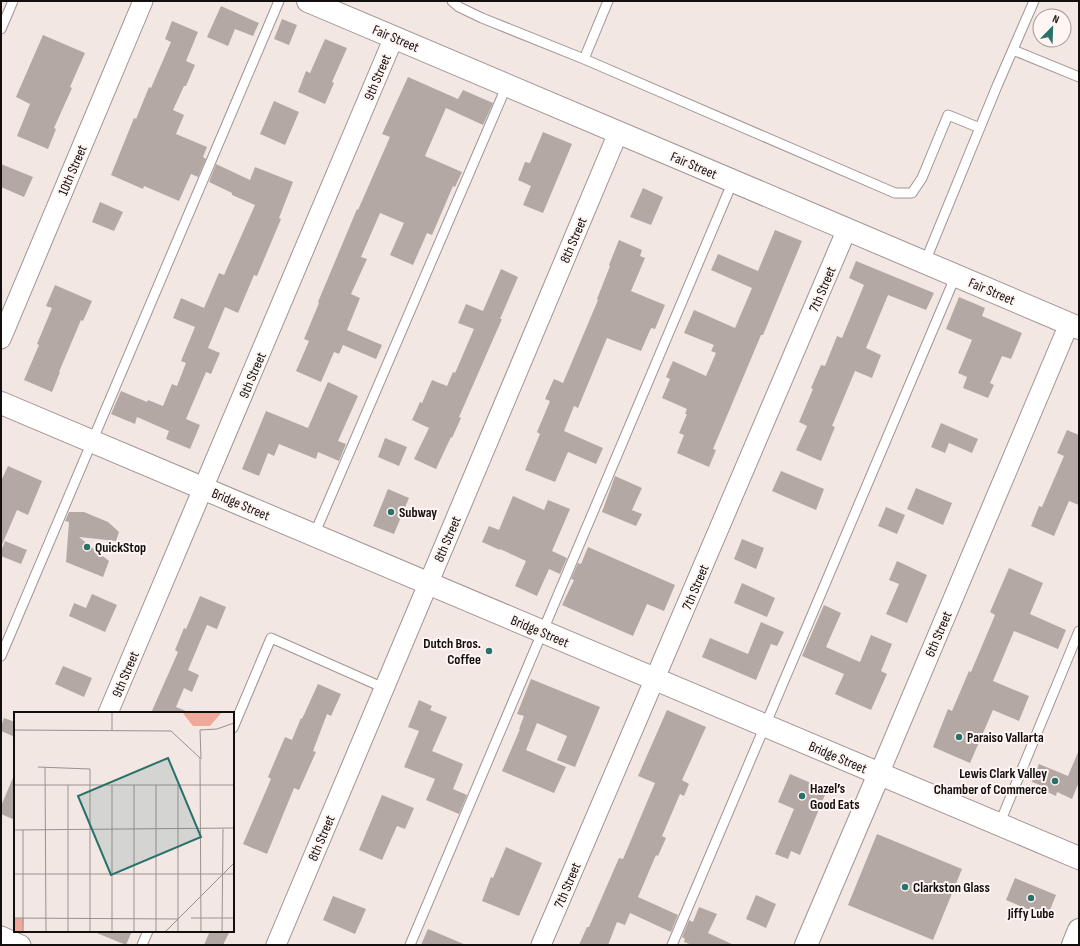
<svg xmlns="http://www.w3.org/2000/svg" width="1080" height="946" viewBox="0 0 1080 946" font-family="'Sofia Sans Condensed',sans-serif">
<rect width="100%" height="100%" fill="#f3e7e4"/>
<path fill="#b4a8a5" d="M221 6 259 23 253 36 235 29 228 46 207 37Z
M282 19 297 25 289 45 274 39Z
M172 21 198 32 186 61 195 65 186 86H184L173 110 184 115 176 134 207 147 203 157 206 159 198 177 191 174 179 201 144 186 143 189 111 175 134 118 136 119 149 87 151 88 171 42 165 39Z
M43 35 85 53 70 87 72 88 54 128 56 129 48 149 17 136 30 104 16 97Z
M325 39 347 48 332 82 334 83 325 104 298 92 306 71 310 73Z
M408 77 458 99 463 90 493 103 483 125 446 108 425 156 462 172 455 187 453 186 432 235 427 233 413 265 390 255 404 223 380 213 361 257 367 259 351 294 360 298 347 330 382 345 376 359 343 345 339 354 334 352 321 382 296 371 309 341 304 339 319 303 318 302 357 209 358 210 390 137 382 134Z
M274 101 299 112 285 145 260 134Z
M543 132 572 144 543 213 523 205 531 186 518 180 525 162 530 163Z
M1 164 33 177 24 197 1 187Z
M216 164 250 180 255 167 293 182 279 218 281 219 257 276 254 275 238 313 225 307 208 348 220 353 211 374 206 372 186 419 200 425 190 449 166 439 169 431 137 417 135 424 111 414 121 391 147 402 148 400 163 406 172 384 177 386 186 363 181 361 195 327 173 318 181 298 204 308 219 273 224 275 255 205 232 195V193L209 182Z
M643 188 663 197 651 225 630 217Z
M100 202 123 212 114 231 92 222Z
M775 230 802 241 763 335H761L713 449 716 450 709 467 677 453 684 435 679 433 687 414H685L687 409 662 398 670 379 666 377 673 361 706 376 716 353 711 351 714 345 684 333 694 310 735 328 752 288 711 270 718 254 758 271Z
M619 240 642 250 640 256 645 258 631 291 665 305 655 329 651 328 641 351 607 338 578 408 574 406 564 431 603 448 596 464 568 452 555 482 525 470 540 434 537 432 550 401 545 399 554 379 563 383 598 300 597 299 610 266 609 265Z
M856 261 934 293 926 310 888 295 866 348 881 355 872 378 855 371 832 426 835 427 821 461 796 450 807 426 799 422 813 389 811 388 821 365 825 366 837 336 842 338 864 285 849 278Z
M501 269 518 277 500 319H502L459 417 461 418 452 438 451 437 436 469 414 459 429 428 412 420 420 402 422 403 432 380 447 386 453 372 455 373 474 329 458 323 466 304 483 311Z
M55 285 92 301 83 321 81 320 59 372H60L52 392 24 380 39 345 37 344 52 308 46 306Z
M959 297 985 308 982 316 1022 333 1011 359 1002 356 990 383 994 385 988 398 963 388 967 377 958 373 972 340 946 329Z
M328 382 358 396 338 441 346 444 339 461 318 452 316 459 279 444 274 456 268 453 259 476 242 469 266 411 308 428Z
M941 423 978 439 972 453 949 443 945 453 931 447Z
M1067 430 1079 435V505L1069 501 1054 536 1031 526 1039 506 1042 507 1064 456 1057 453Z
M385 438 407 447 399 466 378 457Z
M8 466 42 481 28 515 17 510 1 547V481Z
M781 471 824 489 816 510 772 491Z
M615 476 642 488 632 510 642 514 636 526 602 512Z
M916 488 952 503 943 525 907 509Z
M388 489 409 498 394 534 373 526Z
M513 496 544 510 548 500 570 509 552 551 567 558 560 574 549 569 537 596 515 586 526 561 500 549V550L482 542 489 526 499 530Z
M886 507 905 515 897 534 878 526Z
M69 512H84L108 522 119 532 116 541 79 537 109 561 103 577 66 562 69 522 65 521Z
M742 539 764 548 756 569 734 559Z
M5 541 27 550 21 564 1 556V551Z
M588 547 675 585 664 611 647 604 633 636 562 605 574 580 571 579 578 563 581 564Z
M897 561 927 575 907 623 886 614 899 584 889 580Z
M1009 568 1043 583 1030 614 1066 630 1058 649 1014 631 993 681 1029 696 1019 721 993 710 970 763 933 747 948 709 952 711 969 671 971 672 995 615 990 612Z
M742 583 775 598 767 617 734 603Z
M92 594 117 605 105 632 69 616 74 603 86 608Z
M200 596 226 607 217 629 207 625 188 670 199 675 192 692 184 688 176 707 191 713H151L178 652 175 650 184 628 186 629Z
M824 605 841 613 826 647 860 662 871 635 892 644 881 671 887 674 871 710 835 694 844 674 802 656Z
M761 622 784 632 777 646 771 644 756 680 702 657 710 638 748 654Z
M63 666 92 678 84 697 55 684Z
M531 679 600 707 575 767 557 760 567 736 537 723 526 750 566 767 554 793 502 771 520 729H519L524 716 517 714Z
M318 684 341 694 331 716 327 714 313 751 316 752 299 790 294 788 267 854 243 844 271 779 268 777 285 737 292 740 301 718 302 719Z
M419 700 432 706 430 710 447 717 432 751 463 764 453 789 467 795 459 814 426 800 435 779 404 767 419 731 408 727Z
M667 710 706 727 682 780 689 784 684 796 680 794 662 836 666 838 658 856 656 855 638 897 678 915 671 932 630 913 625 925 617 922 608 945H579L587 927H589L619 858 623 859 655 783 638 776Z
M4 718 15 722V737L1 731V726Z
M1079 750V782L1072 799 1057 792 1056 796 1043 790 1045 787 1032 782 1039 764 1068 776Z
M15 773V820L1 814V806Z
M790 774 827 790 800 855 791 851 788 859 775 854 794 809 778 802Z
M382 795 414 808 405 829 397 826 382 860 359 850Z
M877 834 962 869 933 940 848 905Z
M506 847 542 863 519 916 482 901 491 877 493 878Z
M1015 878 1056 895 1046 920 1043 919V920L1030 915 1032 911 1006 900Z
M756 895 776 904 766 928 746 919Z
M333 896 366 909 355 934 323 920Z
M699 907 717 914 708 933 734 945H692L684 942 685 939 682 937 689 920 693 922Z
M428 929 466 945H421Z
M92 931H132L126 945Z
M210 931H230L223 945H204Z"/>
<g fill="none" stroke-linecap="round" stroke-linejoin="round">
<g stroke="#a09491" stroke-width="11">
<path id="lane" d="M452 1 459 7 482 18 584 59
M608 1 584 59 895 193H912L922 178 948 115 980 128
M1 29 13 1
M1013 50 1079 77
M925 262 997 86 1034 1
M314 535 507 85
M1 656 279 1
M233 728 271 638 384 688
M999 825 1079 631
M142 945 148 931
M410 945 733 181
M672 945 956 275"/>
</g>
<g stroke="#a09491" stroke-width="21">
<path id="street" d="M1 339 143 1
M108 713 394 37
M879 774 1069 324
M1 936 21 945
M276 945 618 133
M541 945 847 229"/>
</g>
<g stroke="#a09491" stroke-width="24">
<path id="secondary" d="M308 1C566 109 822 219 1079 328
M806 945 879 774
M1073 945 1079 930"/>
</g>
<g stroke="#a09491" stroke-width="24">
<path id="highway" d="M1 403 1079 858"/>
</g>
<use href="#lane" stroke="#fff" stroke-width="9"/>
<use href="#street" stroke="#fff" stroke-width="19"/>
<use href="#secondary" stroke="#fff" stroke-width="22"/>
<use href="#highway" stroke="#fff" stroke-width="22"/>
</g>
<g fill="#297169" stroke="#fff5f2" stroke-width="1.5">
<circle cx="391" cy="512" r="4"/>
<circle cx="87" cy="547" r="4"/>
<circle cx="489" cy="651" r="4"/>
<circle cx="959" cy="737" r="4"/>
<circle cx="1055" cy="781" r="4"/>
<circle cx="802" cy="796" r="4"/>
<circle cx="905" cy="887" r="4"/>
<circle cx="1031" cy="898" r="4"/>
</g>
<g text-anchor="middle" stroke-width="4" stroke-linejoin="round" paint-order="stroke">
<g font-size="14" fill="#130f0e" stroke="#fff5f2">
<text transform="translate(396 38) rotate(23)" y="5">Fair Street</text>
<text transform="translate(377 77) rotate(-67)" y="5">9th Street</text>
<text transform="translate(694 165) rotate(23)" y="5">Fair Street</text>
<text transform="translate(72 170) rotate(-67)" y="5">10th Street</text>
<text transform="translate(573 240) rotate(-67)" y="5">8th Street</text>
<text transform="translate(822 289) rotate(-67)" y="5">7th Street</text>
<text transform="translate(992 291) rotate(23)" y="5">Fair Street</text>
<text transform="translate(252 375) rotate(-67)" y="5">9th Street</text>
<text transform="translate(241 504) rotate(23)" y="5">Bridge Street</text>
<text transform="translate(447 539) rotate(-67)" y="5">8th Street</text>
<text transform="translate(695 587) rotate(-67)" y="5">7th Street</text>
<text transform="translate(540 631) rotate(23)" y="5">Bridge Street</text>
<text transform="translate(938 634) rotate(-67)" y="5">6th Street</text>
<text transform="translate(125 674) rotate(-67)" y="5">9th Street</text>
<text transform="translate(838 757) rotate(23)" y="5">Bridge Street</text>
<text transform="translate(321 838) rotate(-67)" y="5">8th Street</text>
<text transform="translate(567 885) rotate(-67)" y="5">7th Street</text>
</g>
<g font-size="14" font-weight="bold" fill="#130f0e" stroke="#fff5f2" text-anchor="start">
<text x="399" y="517">Subway</text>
<text x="95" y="552">QuickStop</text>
<text x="481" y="648" text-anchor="end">Dutch Bros.<tspan x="481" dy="16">Coffee</tspan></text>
<text x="967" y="742">Paraiso Vallarta</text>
<text x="1047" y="778" text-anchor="end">Lewis Clark Valley<tspan x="1047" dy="16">Chamber of Commerce</tspan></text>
<text x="810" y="793">Hazel’s<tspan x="810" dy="16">Good Eats</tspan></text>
<text x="913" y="892">Clarkston Glass</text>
<text x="1031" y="918" text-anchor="middle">Jiffy Lube</text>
</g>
</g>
<g transform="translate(14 712)">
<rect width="220" height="220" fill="#f3e7e4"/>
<path d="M168 0H208L196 14H179ZM0 206H10L9 220H0Z" fill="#eea99a"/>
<path fill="none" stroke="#99918e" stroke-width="1" d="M98 0V18M0 18 157 19 186 46 187 220M187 47 186 18 203 17 220 11M24 55 76 57V220M31 55 32 220M0 73H220M54 73V220M98 73V220M120 73V220M164 73V118M0 118 220 116M9 118V220M164 118V220M0 162H220M0 206 164 207M177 206H220M142 220V73M151 220 220 151M208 220 209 117"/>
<path fill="#297169" fill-opacity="0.15" stroke="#297169" stroke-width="2" d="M154 46 187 125 97 163 64 84Z"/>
<rect width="220" height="220" fill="none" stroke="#130f0e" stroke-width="2"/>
</g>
<rect width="1080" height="946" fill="none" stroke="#130f0e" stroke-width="4"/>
<g transform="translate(1052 28) rotate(23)"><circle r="19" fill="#fff5f2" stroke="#a19997"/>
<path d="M0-3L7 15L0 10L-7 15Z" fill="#297169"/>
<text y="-6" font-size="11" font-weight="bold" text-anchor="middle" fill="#130f0e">N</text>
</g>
</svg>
